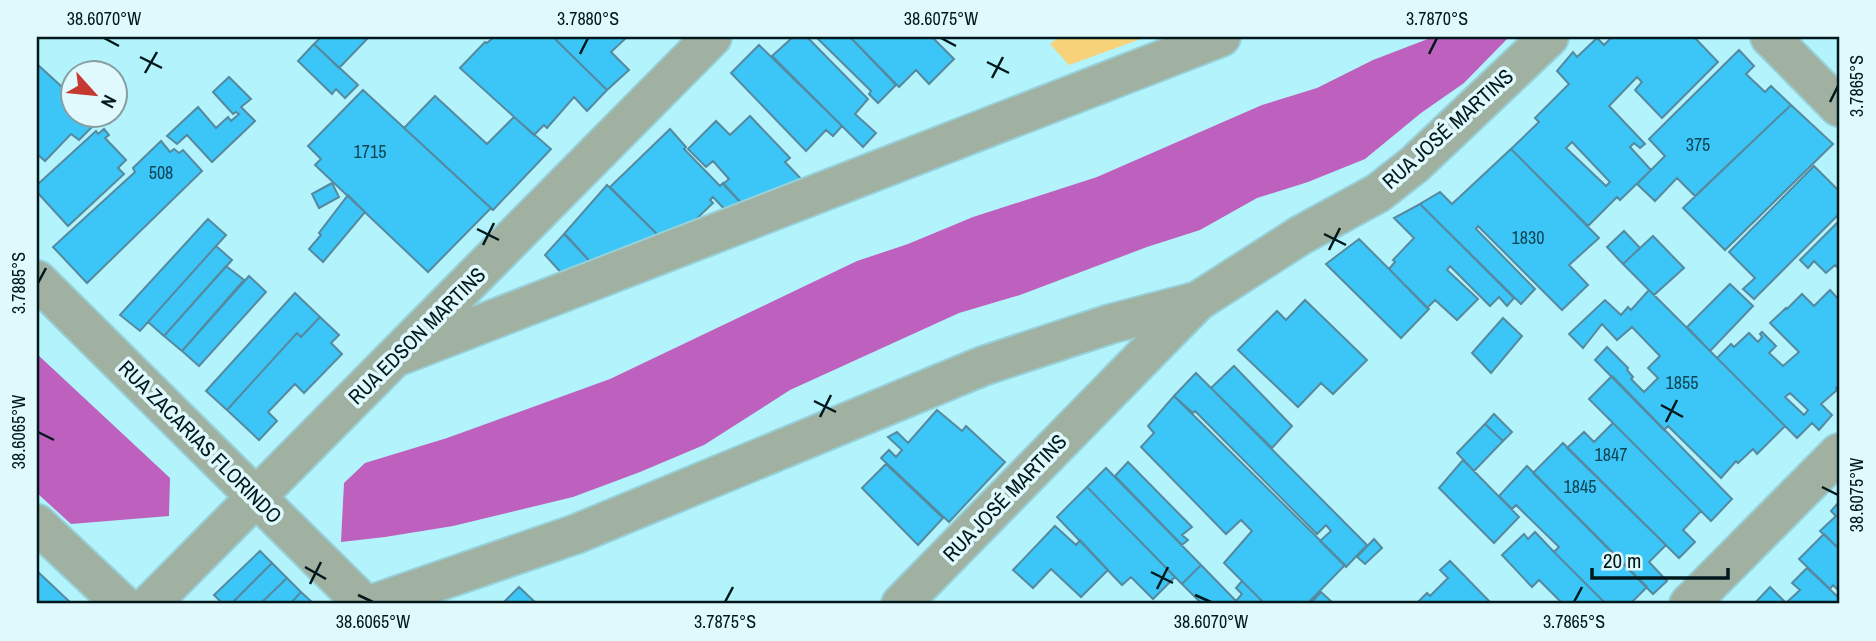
<svg xmlns="http://www.w3.org/2000/svg" width="1876" height="641" viewBox="0 0 1876 641" font-family="'Archivo Narrow',sans-serif">
<rect width="100%" height="100%" fill="#b3f3fc"/>
<path fill="#f7d279" d="M1059 37H1146L1069 65 1050 44Z"/>
<path fill="#be60be" d="M1433 37H1509L1464 83 1421 113 1365 159 1308 182 1257 198 1200 230 1147 247 1020 295 959 313 790 390 704 445 640 472 573 497 453 526 385 537 341 542 344 483 365 463 447 438 610 379 857 261 908 244 973 217 1097 177 1262 105 1317 88 1373 60Z
M37 354 170 478 169 516 71 524 37 493Z"/>
<path fill="#3cc6f8" stroke="#55899f" stroke-width="2" fill-rule="evenodd" d="M321 37H369L339 68 314 44Z
M494 37H553L607 90 587 111 574 97 547 128 544 125 534 135 460 68 485 42 487 43Z
M553 37H627L611 52 629 70 607 90Z
M793 37H807L868 99 855 114 876 133 863 147 772 56Z
M816 37H850L896 85 878 103 869 94 871 91Z
M850 37H932L954 59 929 84 916 70 899 87Z
M1612 37H1694L1718 62 1662 118 1635 90 1642 82 1637 77 1609 106 1645 144 1640 148 1634 143 1630 147 1651 170 1620 200 1617 197 1588 226 1511 149 1539 122 1535 118 1569 84 1557 71 1573 52 1577 57 1597 38 1604 45ZM1572 142 1610 182 1606 186 1566 148Z
M314 44 358 85 345 98 336 89 332 94 298 61Z
M759 45 842 126 833 136 826 130 806 151 731 73Z
M1739 50 1754 66 1746 74 1765 92 1771 86 1791 105 1695 196 1677 178 1655 201 1637 184 1665 156 1649 139Z
M37 64 74 98V116H92L98 121 79 140 71 134 45 161 37 154Z
M229 77 251 99 241 107 255 121 212 162 187 135 177 144 167 136 198 107 216 128 228 117 231 121 239 114 236 112 233 114 213 92Z
M363 90 491 208 428 272 315 165 321 159 308 146Z
M435 96 487 144 514 117 551 149 493 210 404 128Z
M1791 105 1833 144 1725 250 1683 208Z
M750 116 790 158 785 162 803 181 745 207 723 184 729 179 713 161 706 167 688 149 716 121 730 135Z
M104 129 109 135 105 138 126 160 118 168 124 174 68 226 37 192V185L96 131 98 134Z
M670 129 686 147 684 149 720 186 723 183 745 207 729 214 713 197 710 200 713 203 688 227 664 241 610 187Z
M161 141 170 152 174 149 179 153 183 150 202 171 87 283 53 247 135 172 133 168Z
M1511 149 1599 238 1569 265 1588 285 1562 310 1478 226 1476 229 1535 289 1521 304 1420 204 1440 192 1452 204Z
M1814 166 1839 191V214L1754 299 1743 289 1755 278 1729 252Z
M332 183 339 197 319 208 312 194Z
M607 185 664 241 597 269 564 234Z
M348 195 365 212 323 262 309 249 321 235 319 233Z
M1420 204 1514 298 1507 306 1499 297 1490 306 1450 266 1447 270 1478 299 1457 320 1435 300 1427 308 1389 269 1395 262 1393 260 1414 238 1394 218Z
M208 219 226 235 140 331 120 315Z
M1839 221V269L1835 265 1826 273 1814 261 1808 268 1800 260Z
M1624 231 1640 248 1623 264 1607 247Z
M564 234 567 236 597 269 566 278 545 255Z
M1653 236 1684 268 1654 295 1623 264Z
M1359 239 1429 309 1401 338 1326 264Z
M216 246 232 260 164 336 148 322Z
M226 266 244 280 182 351 164 336Z
M249 276 266 292 199 366 182 351Z
M1730 284 1753 306 1710 351 1687 327Z
M1649 290 1785 426 1757 454 1753 449 1738 463 1736 461 1721 478 1668 426 1664 430 1595 360 1607 347 1628 368 1627 370 1633 377 1631 379 1644 392 1658 378 1648 368 1660 356 1632 327 1617 340 1602 324 1583 348 1569 334 1605 300 1621 315 1628 307 1631 310Z
M1830 290 1839 300V385L1836 388 1837 390 1821 404 1832 415 1819 430 1812 423 1797 438 1717 358 1731 344 1734 347 1749 333 1758 342 1762 337 1760 334 1762 332 1776 346 1769 353 1783 366 1799 352 1770 323 1786 308 1787 309 1802 294 1814 306ZM1790 393 1808 410 1804 415 1785 397Z
M295 293 320 317 301 337 297 333 227 410 206 391Z
M1305 300 1367 360 1333 394 1321 383 1298 407 1238 350 1277 311 1286 320Z
M320 317 339 335 331 343 342 354 304 393 295 384 268 412 277 421 259 440 227 410 297 333 301 337Z
M1503 318 1522 336 1491 373 1472 353Z
M1234 366 1292 426 1272 448 1211 388Z
M1196 373 1367 545 1346 567 1320 541 1331 531 1326 525 1317 534 1195 411 1193 413 1174 396Z
M1612 376 1732 499 1711 521 1589 399Z
M1174 396 1345 565 1307 604H1265L1224 563 1252 531 1241 520 1226 534 1141 447 1154 433 1148 426Z
M937 410 962 431 966 426 1005 462 949 522 881 458 889 450 896 457 902 450 888 437 897 432 908 443Z
M1494 414 1512 432 1503 441 1485 424Z
M1613 423 1701 511 1683 530 1695 542 1679 558 1567 448 1584 432 1594 442Z
M1485 424 1503 441 1474 471 1457 453Z
M1563 443 1666 545 1649 562 1667 581 1653 594 1533 473Z
M1463 460 1519 517 1494 543 1439 488Z
M1128 462 1192 527 1182 535 1188 540 1182 545 1115 476Z
M886 464 943 518 918 545 862 488Z
M1527 466 1647 587 1630 604H1606L1554 552 1559 547 1516 505 1512 509 1499 496Z
M1106 468 1201 565 1182 584 1087 487Z
M1087 487 1175 577 1153 599 1131 577 1122 585 1057 517Z
M1839 502V549L1820 531 1836 516 1831 511Z
M1055 526 1076 545 1080 540 1108 570 1081 597 1051 569 1033 588 1013 570Z
M1535 532 1554 552 1606 604H1563L1539 580 1532 587 1502 555 1524 534 1528 539Z
M1824 534 1839 549V591L1833 585 1830 589 1799 559Z
M1374 539 1382 548 1365 564 1357 557Z
M260 551 272 563 231 604H223L214 595Z
M1450 561 1492 604H1416L1427 593 1430 596 1448 578 1440 570Z
M272 563 287 578 260 604H231Z
M1201 565 1236 601 1239 604H1202L1182 584Z
M1807 568 1839 598V604L1786 603 1800 590 1792 583Z
M37 571 72 604H37Z
M287 578 301 592 290 604H260Z
M1242 581 1265 604H1239L1236 601 1242 594 1236 588Z
M519 587 537 604H502Z
M1770 587 1787 604H1754Z
M301 592 314 604H290Z
M1321 592 1334 604H1310Z"/>
<g fill="none" stroke-linecap="round" stroke-linejoin="round">
<g stroke="#97d0d8" stroke-width="42">
<path id="street" d="M1770 37 1839 107
M37 280 364 604
M396 357 1221 37
M37 524 122 604
M150 604 712 37
M373 604 576 534 983 366 1110 324 1198 301 1301 235 1378 193 1415 164 1549 37
M901 604 1198 301
M1689 604 1839 453"/>
</g>
<use href="#street" stroke="#a0b1a1" stroke-width="38"/>
</g>
<path fill="none" stroke="#01191c" stroke-width="2.5" d="M104 38 119 46M941 38 956 46M580 54 588 38M1429 54 1437 38M140 57 162 68M987 62 1009 73M145 73 157 52M992 78 1003 57M1830 102 1838 86M477 229 499 240M1324 234 1346 245M483 245 494 223M1329 250 1340 228M38 283 46 268M814 401 836 412M1661 405 1683 417M820 417 831 395M1666 422 1677 400M38 432 54 440M1822 487 1838 495M305 567 326 579M1151 572 1173 583M310 584 321 562M1157 589 1168 567M358 595 373 602M1195 595 1211 602M725 602 733 587M1574 602 1582 587"/>
<g text-anchor="middle" stroke-width="7" stroke-linejoin="round" paint-order="stroke">
<g font-size="18" fill="#104453">
<text x="1698" y="151">375</text>
<text x="370" y="158">1715</text>
<text x="161" y="179">508</text>
<text x="1528" y="244">1830</text>
<text x="1682" y="389">1855</text>
<text x="1611" y="461">1847</text>
<text x="1580" y="493">1845</text>
</g>
<g font-size="21" fill="#01191c" stroke="#e0f9fc">
<text transform="translate(1448 129) rotate(-42)" y="7">RUA JOSÉ MARTINS</text>
<text transform="translate(417 336) rotate(-45)" y="7">RUA EDSON MARTINS</text>
<text transform="translate(200 442) rotate(45)" y="7">RUA ZACARIAS FLORINDO</text>
<text transform="translate(1005 498) rotate(-46)" y="7">RUA JOSÉ MARTINS</text>
</g>
</g>
<rect width="1876" height="641" fill="none" stroke="#e0f9fc" stroke-width="77"/>
<g transform="translate(94 94) rotate(117)"><circle r="33" fill="#e0f9fc" stroke="#879fa2" stroke-width="2"/>
<path d="M0-5L12 26L0 18L-12 26Z" fill="#c63832"/>
<text y="-10" font-size="19" font-weight="bold" text-anchor="middle" fill="#01191c">N</text>
</g>
<path d="M1592 568v10h136v-10" fill="none" stroke="#01191c" stroke-width="3.5"/>
<text x="1603" y="568" font-size="21" fill="#01191c" stroke="#e0f9fc" stroke-width="5" paint-order="stroke">20 m</text>
<rect x="38" y="38" width="1800" height="564" fill="none" stroke="#01191c" stroke-width="2.5"/>
<g font-size="18" text-anchor="middle" fill="#01191c">
<text x="104" y="25">38.6070°W</text>
<text x="588" y="25">3.7880°S</text>
<text x="941" y="25">38.6075°W</text>
<text x="1437" y="25">3.7870°S</text>
<text transform="translate(1857 86) rotate(-90)" y="6">3.7865°S</text>
<text transform="translate(19 283) rotate(-90)" y="6">3.7885°S</text>
<text transform="translate(19 432) rotate(-90)" y="6">38.6065°W</text>
<text transform="translate(1857 495) rotate(-90)" y="6">38.6075°W</text>
<text x="373" y="628">38.6065°W</text>
<text x="725" y="628">3.7875°S</text>
<text x="1211" y="628">38.6070°W</text>
<text x="1574" y="628">3.7865°S</text>
</g>
</svg>
